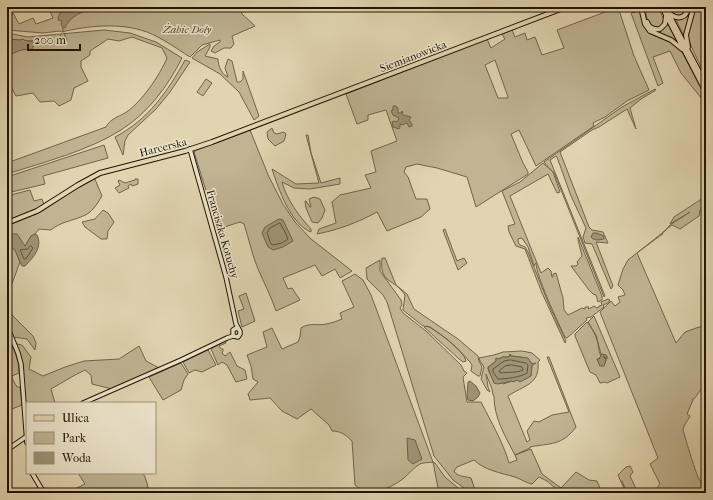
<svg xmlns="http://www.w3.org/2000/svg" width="713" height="500" viewBox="0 0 713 500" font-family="'IM FELL French Canon',serif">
<rect width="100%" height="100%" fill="#e1d5b1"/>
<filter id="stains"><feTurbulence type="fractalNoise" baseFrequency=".005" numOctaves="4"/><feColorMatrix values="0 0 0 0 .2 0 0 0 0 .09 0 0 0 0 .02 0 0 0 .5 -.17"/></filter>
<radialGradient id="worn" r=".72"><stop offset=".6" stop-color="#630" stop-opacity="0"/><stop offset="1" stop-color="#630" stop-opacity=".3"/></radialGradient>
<path fill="#c0b493" stroke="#70644a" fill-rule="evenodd" d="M48 7H240L242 14 255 26 232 36 234 44 231 48H224L215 53 211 51 214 46 220 42V40L202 45 190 57C176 48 162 38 147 32 119 22 88 26 61 32L60 31 43 33 7 30V15L13 13 19 24 33 18 36 24 53 18Z
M604 7H618L634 56 649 90 627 101 605 117 593 123 594 126 536 166 519 130 511 134 523 163 528 172V174L476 207 467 177 437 168 417 164 406 167 404 172 408 177 416 199H427L430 209 421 217 387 231 377 212C359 222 338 230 317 234L319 229 336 223 332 202 340 195 371 188 365 175 376 172 371 151 397 141 386 110 368 115V120L357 124 346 94 487 39 491 48 505 39 502 34 512 30 515 37 525 33 527 40 535 37 542 55 564 48 557 30 605 12ZM495 60 508 97V98H498L485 65Z
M638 7H640L645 28 651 34 672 43 682 52 706 98V104L681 73 670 51 653 57 663 83 658 86 631 13 639 11Z
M644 7H658L664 20 663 27 653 28 648 22Z
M669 7H687L684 15 675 16Z
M693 7H706V78L688 39Z
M689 10H691L686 40 675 18 678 19Z
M646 22 656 31 667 22 678 44C667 39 649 35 646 22Z
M104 30 130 33 156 42 182 58C168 86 148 113 121 130 88 151 44 162 7 174V163L106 127C110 119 118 117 125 113 141 103 160 75 167 58L162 48 132 37 119 41 108 39 90 51V55L81 61V67L88 81 74 88 71 100 59 106 54 101 40 102 33 93 16 96 11 87 7 86V55L33 45V41L31 40 29 41 7 39V33L28 37Z
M210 44V47L205 56 218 59C218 66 222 75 228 77L225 68 228 59 232 61 237 82H240L243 79V71L259 116 254 120 239 92 220 74 192 58 197 52Z
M185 60 190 62 170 92 156 109 128 135 125 141 123 155 115 137C148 120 168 91 185 60Z
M206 79 212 83 203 96 197 92Z
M655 89 656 90 641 99 630 108 636 129 627 109 599 127 592 130 560 152 589 227 592 230 603 232 608 243 596 242 613 286 611 289 592 244 585 243 583 237 586 228 571 196 557 157 556 156 550 160 605 296 604 297 555 175C552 169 547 167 544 162L622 107Z
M272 128 274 133 277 134 284 132 286 134 284 141 275 146 268 139 267 132Z
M250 130 269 177 283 204 295 222 311 239 352 271 340 278 335 269 322 276 315 265 283 278 288 289 292 288 300 300 276 311C271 296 264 283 258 269 252 255 249 239 244 224L240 222 218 229 194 152 197 150Z
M306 135H308L311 153 321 183 340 178V184L310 189 294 188 282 182C287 200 299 216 311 229V232C291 225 278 188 272 169L296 184 319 183Z
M104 145 108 158 43 176 45 184 7 193V177Z
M543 163 553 172 560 192 557 193 548 174 510 196 541 273 548 268 551 271 552 277H553V274L556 273 563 298 564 310 568 315 582 308 585 309V307H589L588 308 589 309 594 306 597 308 599 307V306L602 305 601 302 608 299 610 300 608 303 603 305 604 307 591 317 586 318 587 320 567 338 565 337C559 325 535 273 536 263L535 264 534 266 528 247 522 238 518 239V242L520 245 525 247 528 252 550 307 566 341 565 343 542 293 525 249 516 246 509 232 508 226 515 224 502 191 520 182Z
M94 177 102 196C97 204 92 213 83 216 72 221 60 222 51 230L39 229 35 234 31 236 25 246 8 236 7 238V226L41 212Z
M135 179H138V184L132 186 131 184 128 186 129 188 119 193 115 188 120 185 118 181 119 180 125 183 135 180Z
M30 190 34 201 42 199 44 205 7 222V196Z
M706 196V201L702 203 706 202V205L700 210 699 216 680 229 672 225 663 232 662 235H661L637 253 676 343 685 332 699 327H706V379L703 387 694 399H692L693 400 687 414 690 416C688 420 684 425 683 429 683 432 696 473 698 477 700 482 706 487 706 493H653L660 484 650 464 658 458 600 312 611 301 615 306 620 302 618 297 625 295 623 290 618 285 623 269 628 260 666 230 670 225 690 212 670 224 674 217Z
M314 197 320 199 325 210 322 218 318 223 312 222 306 208 305 201H306L310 207H311L309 199Z
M103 210 108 213 114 222 108 231 107 239H101L85 227 82 222 95 219Z
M445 229 457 261 464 258 467 263 458 270 443 230Z
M578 237 602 296V300L598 302 596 295 593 294 589 290 571 266H576L578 264 577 262 582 256 578 240Z
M7 244 8 246 15 249 20 262 7 297Z
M382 258H385L396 285 407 294 414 309 458 339 478 356 479 361 482 367 480 376H478L471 371 472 365 470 362 459 350 447 339 430 327 423 326 403 310 405 295C394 278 379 284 382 258Z
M380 260V271L401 300 402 305 400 308 403 313 426 331 461 365 464 371 467 373 463 377 467 402H481C491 422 503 442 509 463L517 460 515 455 531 449 542 474 561 488 576 472 589 480 597 481 602 493H561L547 481 539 477 532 484C526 483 521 479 515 477 501 473 484 470 474 460L457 467 454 471C457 477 465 476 471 478L475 490 478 493H471L453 480 434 456 387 302 383 295 367 279 366 268Z
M355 274 363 280 371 295 433 462 435 463 445 477 464 493H439L433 462C429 463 424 462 420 464 414 467 409 474 404 478 390 489 368 498 355 485L352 441C346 435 341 431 332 431L329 425 311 409 297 419 282 411 270 398 250 400 248 394 258 382 253 379 251 366 247 355 267 347 263 332 272 328 282 349 298 342 300 337 301 328C310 322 317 326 326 324 332 323 337 321 342 319L340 313 354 307 342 281Z
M246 293 255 321 242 327 238 311 244 309 239 296Z
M7 307 13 316 33 336 36 343 35 350 27 339 13 337 17 344 22 345 31 357 29 369 43 376 65 367 84 361 119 359 139 346 146 361 161 369 112 389 92 384 91 375 85 370 75 375 51 389 55 403H27V406H25C24 384 24 364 15 345L7 348Z
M594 316 620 377 607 383 605 382 600 383 596 375 590 372 575 336V334L587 322C591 327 595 333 597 340 599 345 598 351 601 356L599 359H597L600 365 604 366 606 360 603 356H605L606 359H607V356L601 354 596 335 588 322Z
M427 326C436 330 464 351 466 361L463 362 459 359 424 327Z
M225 341 226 343 219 346 221 349H223V351L222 353 225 356 230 352 237 366 245 370 247 379 236 382 227 365 222 362 218 365 211 349Z
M13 347 18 362 19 373 12 376V378L17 387H20L22 405 7 411V409L12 406 7 397V349Z
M208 350 216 365 202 372 195 370 189 373 183 362Z
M522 351 532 353 540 360 538 362C540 385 524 385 508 396L527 442 530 440 527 431 534 421 539 422 552 415 569 412 547 357H549L576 427C562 446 550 443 530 447V448L515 455C505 436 494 418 494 396L493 395 492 389 486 374 488 387 490 392 487 390 481 379 484 367 480 361 479 358 494 355 503 352ZM510 354 511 356C522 357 525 357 533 364L532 365 531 376 520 381 517 380 513 382 512 381 503 384 502 383H494C493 378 488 373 488 367L496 361V358L498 359 503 357H509Z
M181 363 188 374 184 380 181 390 163 400 149 377Z
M630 466 633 472 630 476 638 493H626L618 475 626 467Z
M78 473H143C147 479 147 487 150 493H77L75 489 85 484Z"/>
<path fill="#9f9375" stroke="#6c6047" d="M72 7H97L95 10C84 9 69 17 65 28H63L61 24 62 21 60 20 59 21 58 18 60 13Z
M7 39 20 40 23 39 24 40 34 42 35 44 31 50C20 48 17 53 7 55Z
M393 106H396L398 108V113H401L402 111 403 115 411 117 409 120 412 124V126L409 127 407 123H406L403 125 400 124V127L399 129 393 127 392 122 394 121 396 122 398 121 399 118 393 115 391 111 393 110Z
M279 219 283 220 293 241 283 247 273 250 268 247 262 233 265 227Z
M593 233H597L604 236V239C599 240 594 241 591 237Z
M10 234H17L25 246 31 236 35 234 37 235C43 247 33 258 25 266H22L20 262 15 250C8 246 6 244 8 236Z
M510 354 511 356 528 358 532 364 536 363 532 365 531 376 520 382 517 380 513 382 512 381 498 384 494 383 488 368 496 361V358L498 359 503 357H509Z
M602 354 606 355 607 358 606 359 605 357 603 356 606 360 604 366H600L597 359H599Z
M470 381 476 386 480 393 478 397 473 401 468 400 467 396 468 382Z
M407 438 415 440 422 459 413 464 408 460Z"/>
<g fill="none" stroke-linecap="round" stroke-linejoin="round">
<path stroke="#60533b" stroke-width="1" d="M280 223 285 232 288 239 282 243 273 245 271 244 267 233 269 229Z
M31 246 33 248 26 259H24L20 250 27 249Z
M511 360 526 363 528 365 527 373C521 377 506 379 498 379L493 372V369L504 361Z
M512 365 522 367 523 370C517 373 508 372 501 373L499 372 500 370 505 366Z"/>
<path stroke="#6c6047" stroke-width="1" d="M63 31V28
M64 33 67 40
M60 35 64 41
M622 481 627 493"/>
<g stroke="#201301" stroke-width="5.5">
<path id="secondary" d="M7 326 18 353 21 364 27 443
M233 336V330L236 328 238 329
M83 403 181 360 227 338 233 336 238 337 240 334V331L236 324 226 277 190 149
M7 450 27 436
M32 473 44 493"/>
</g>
<g stroke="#201301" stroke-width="6">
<path id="primary" d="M641 7 645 24 650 31 671 40 682 49
M662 7 706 92
M665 7 706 85
M669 13C677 20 687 19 688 7
M647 22C649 28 654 30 660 29L665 24 666 16
M688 47 686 35 692 13 691 7
M7 223 37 211 78 185 100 173 185 151 212 142 566 7"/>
</g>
<use href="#secondary" stroke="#ece4cc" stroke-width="3.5"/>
<use href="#primary" stroke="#e1d5b1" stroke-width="4"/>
</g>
<g text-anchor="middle" stroke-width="3" stroke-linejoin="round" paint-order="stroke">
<g font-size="11" font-style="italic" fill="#584b34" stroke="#ece4cc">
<text x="187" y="33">Żabie Doły</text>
</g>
<g font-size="11" fill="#201301" stroke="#ece4cc">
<text transform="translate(413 56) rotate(-21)" y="4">Siemianowicka</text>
<text transform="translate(163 147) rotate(-14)" y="4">Harcerska</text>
<text transform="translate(223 234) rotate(74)" y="4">Franciszka Kotuchy</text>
</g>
</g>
<rect width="713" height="500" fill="none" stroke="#e1d5b1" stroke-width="24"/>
<rect x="8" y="8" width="697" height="484" fill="none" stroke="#201301" stroke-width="2"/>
<rect x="12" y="12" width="689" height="476" fill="none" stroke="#201301"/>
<rect x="26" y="402" width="130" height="72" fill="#ece4cc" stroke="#9a907b"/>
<rect x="34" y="415" width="20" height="6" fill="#e1d5b1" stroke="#9a907b"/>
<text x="62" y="422" font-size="12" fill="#201301">Ulica</text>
<rect x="34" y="432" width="20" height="12" fill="#c0b493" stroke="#9a907b"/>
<text x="62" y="442" font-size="12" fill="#201301">Park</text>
<rect x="34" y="452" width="20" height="12" fill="#9f9375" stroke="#9a907b"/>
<text x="62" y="462" font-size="12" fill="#201301">Woda</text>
<path d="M28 44v6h52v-6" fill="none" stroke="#201301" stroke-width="2"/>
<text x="34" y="44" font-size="12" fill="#201301" stroke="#ece4cc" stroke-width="3" paint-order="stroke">200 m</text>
<rect width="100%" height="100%" filter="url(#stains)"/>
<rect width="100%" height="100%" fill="url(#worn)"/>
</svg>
